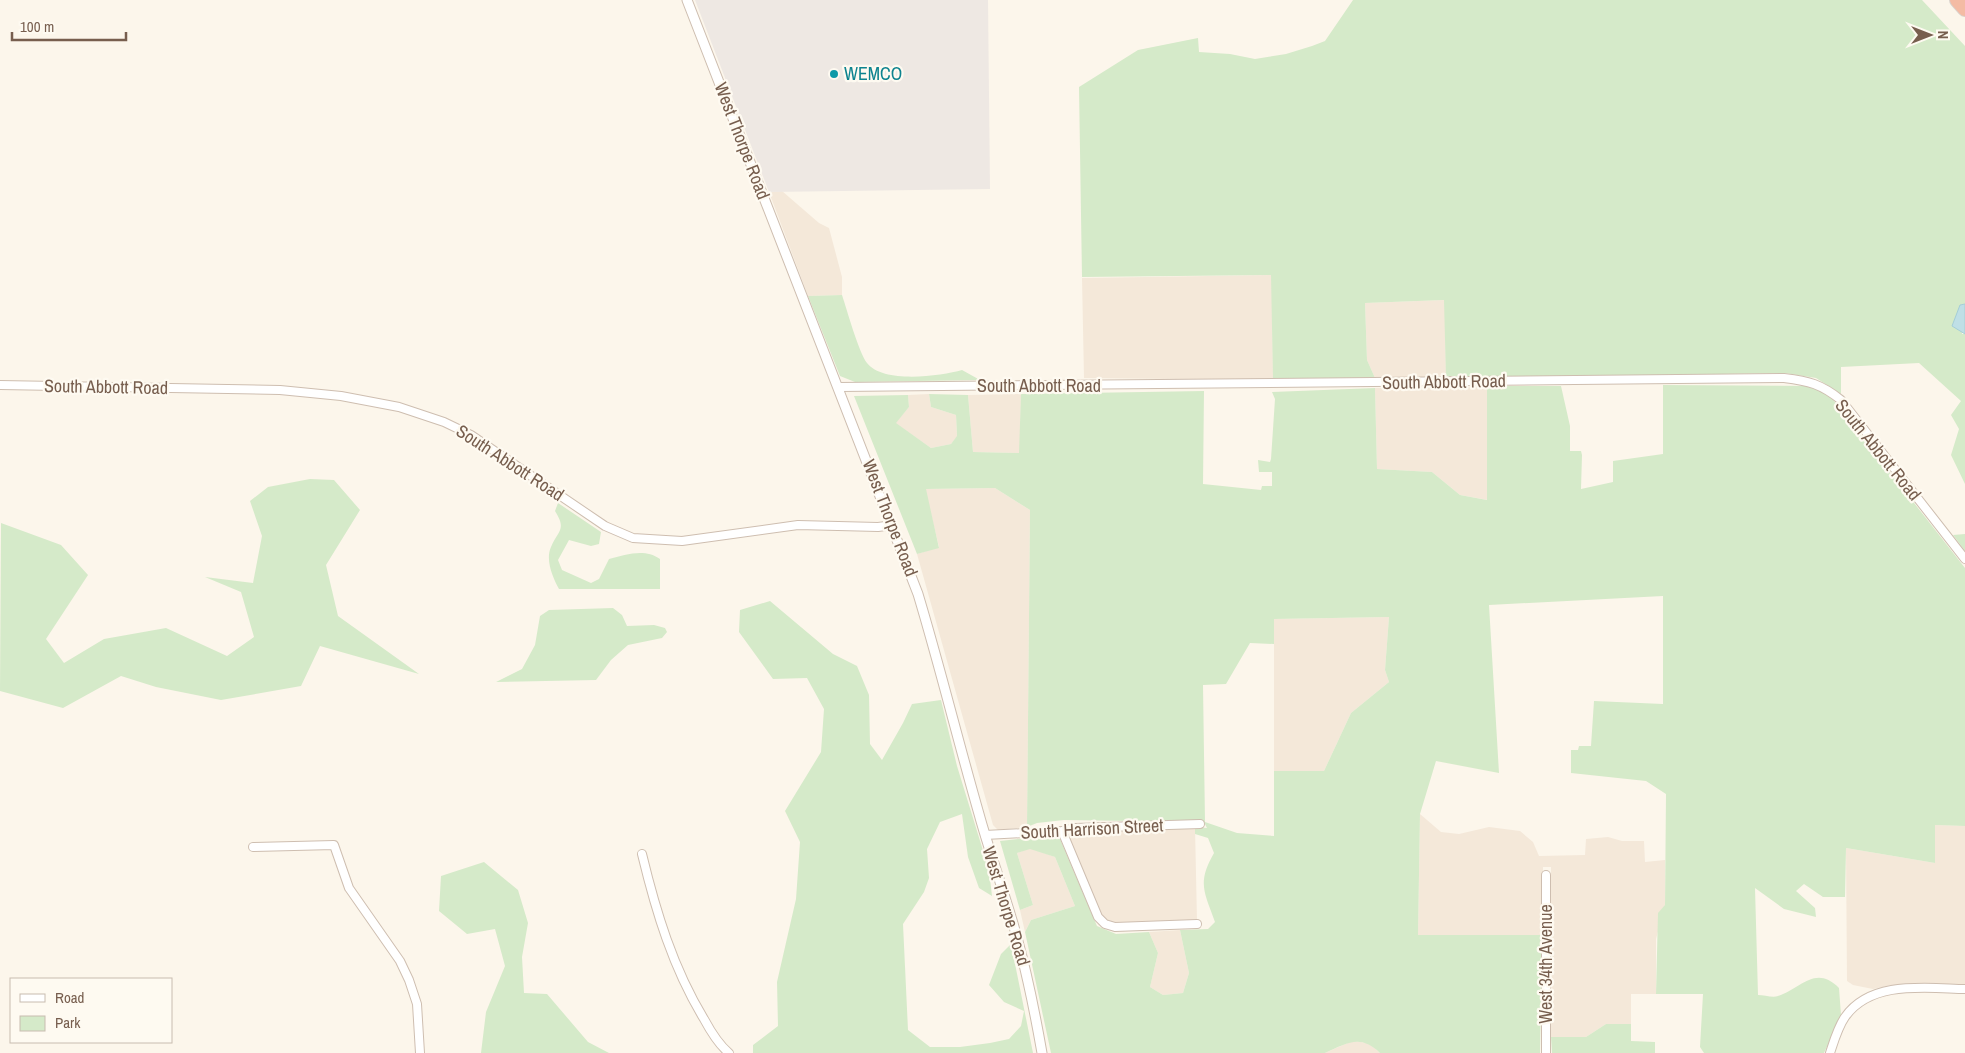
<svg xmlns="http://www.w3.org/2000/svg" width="1965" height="1053" viewBox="0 0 1965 1053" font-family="'Archivo Narrow',sans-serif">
<rect width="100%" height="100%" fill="#fcf6eb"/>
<path fill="#f4e8d9" d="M782 191 819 223 829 228 842 277V295L808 296 769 192Z
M1272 275 1273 380 1084 378 1082 278Z
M1445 300 1446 379 1375 378 1367 360 1365 303Z
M1487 386 1488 500 1460 495 1432 472 1377 469 1375 388Z
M929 394 931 407 956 415 957 437 951 444 931 448 895 423 909 407 908 395Z
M1021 394 1020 453 973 452 968 395Z
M995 488 1030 510 1027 827 998 830 993 825 917 554 939 547 925 489Z
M1389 617 1385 670 1389 682 1351 713 1324 771H1274V619Z
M1420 814 1441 832 1459 834 1489 827 1520 831 1533 842 1539 856 1585 855 1586 839 1608 837 1622 841H1644L1645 862 1665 860V905L1656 939V994H1631V1024H1606L1586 1037H1551V867H1543L1542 935H1418Z
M1935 825 1965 826V984L1891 985 1873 989 1853 985 1847 981 1846 848 1935 863Z
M1195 827 1197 921 1122 923 1109 921 1102 917 1068 835 1075 831Z
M1030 848 1055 857 1075 906 1031 920 1025 932 1020 910 1033 905 1017 853Z
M1180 930 1189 973 1183 993 1163 995 1150 987 1158 953 1149 932Z
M1352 1041 1369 1043 1380 1053H1325Z"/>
<path fill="#eee8e3" d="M695 0H988L990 189 769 192Z"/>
<path fill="#d5eac9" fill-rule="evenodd" d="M1353 0H1922L1965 46V304L1960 305 1962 334H1965V484L1951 455 1959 429 1951 415 1961 401 1919 363 1841 367V394L1816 378 1785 373 1446 379 1444 300 1365 303 1367 360 1375 378 1273 380 1271 275 1082 277 1079 87 1138 50 1198 38 1199 52 1230 54 1255 59 1286 54 1312 46 1325 41Z
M842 295C847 310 859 353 867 363 883 384 941 376 962 370L980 380 855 382 840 376 808 296Z
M1663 385 1811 386 1831 397 1965 568V826L1935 825V863L1846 848 1845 897H1823L1804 884 1796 891 1815 908 1816 917 1784 909 1755 888 1758 995C1764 995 1773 998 1778 996 1801 989 1815 964 1839 988L1841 1015 1824 1053H1704L1700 1047 1703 994H1656L1658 913 1665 905 1666 794 1646 781 1571 773V750H1578L1579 746H1591L1594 701 1663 704V596L1489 605 1499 773 1436 761 1420 814 1418 935H1542L1540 1053H1380C1360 1034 1348 1043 1325 1053H1051L1025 932 1031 920 1075 906 1055 857 1030 849 1017 853 1033 905 1020 910 1000 841 1047 836 1060 839 1097 926 1116 934 1149 932 1158 953 1150 987 1163 995 1183 993 1189 973 1180 930 1208 929 1215 922C1204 891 1197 883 1214 853L1208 838 1195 834V827L1207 828 1204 822 1064 820 1037 823 1027 827 1030 510 995 488 926 489 939 548 917 554 854 396 908 395 909 407 896 423 931 448 951 444 957 436 956 415 931 407 929 394 968 395 973 452 1019 453 1021 394 1204 391 1203 484 1261 490 1262 486H1272V472H1259L1258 460 1270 462 1271 459 1275 399 1272 392 1375 388 1377 469 1432 472 1460 495 1487 500V386H1561L1570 426V451H1581L1582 455 1581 489 1613 482V461L1663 454ZM1389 617 1385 670 1389 682 1351 713 1324 771H1274V836L1237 833 1205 822 1203 685 1226 684 1250 643 1274 644V619Z
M310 479 334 480 360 510 326 565 338 616 419 674 320 646 301 686 221 700 156 687 121 676 63 708 0 691 1 523 61 545 88 575 46 639 64 663 104 639 166 628 227 656 254 637 241 592 205 577 253 583 262 536 250 501 268 487Z
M558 503 601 532 599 544 591 546 569 540 558 560 562 570 591 583 599 579 609 559C626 555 644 548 660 559V589H559C553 578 545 560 551 547 558 530 567 530 555 511Z
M1965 534V551L1953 535Z
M770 601 833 654 857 666 869 695 870 744 882 760 903 723 912 704 941 700 957 766 989 870 992 896 979 888 968 857 962 814 940 822 927 849 929 878 924 892 903 924 908 1030 930 1047H960L990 1043 1009 1039 1021 1026 1024 1011 1004 1002 989 985 1001 954 1011 944 1033 1053H753V1045L778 1026 777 982 796 899 800 842 785 811 821 752 824 709 807 678 773 679 739 632 740 610Z
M613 608 622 615 627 626 654 625 665 628 667 632 662 638 628 645 611 660 596 680 496 682 522 669 535 645 540 616 549 610Z
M484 862 518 890 528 923 522 957 524 993 547 994 588 1042 609 1053H481L486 1012 505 966 495 929 467 934 439 911 441 876Z
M1606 1024H1631V1041L1655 1042V1053H1552L1551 1037H1586Z"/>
<path fill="#bfdfe6" stroke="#a5ced7" d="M1965 304V334L1952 326 1960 305Z"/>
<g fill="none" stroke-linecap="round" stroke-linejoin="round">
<g stroke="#cebeb0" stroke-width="10">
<path id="minor" d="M0 385 280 390 341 396 399 407 444 422 471 435 605 526 633 538 682 541 798 525 878 527 893 525
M839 387 1784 378C1809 381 1821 384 1841 400L1965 559
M1062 831 1098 917 1105 924 1115 927 1197 924
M985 835 1062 831 1075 828 1200 824
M253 847 334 845 349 888 400 961 409 980 417 1004 420 1053
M642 854C656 912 673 968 704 1019 711 1032 718 1044 729 1053
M1546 875V1053
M1830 1053C1834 1041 1838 1027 1845 1017 1871 980 1925 988 1965 989"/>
</g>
<g stroke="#cebeb0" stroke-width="11">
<path id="tertiary" d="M687 0 918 594C940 667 958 741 979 814 990 854 1005 894 1016 934 1027 973 1035 1013 1042 1053"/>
</g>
<g stroke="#d9d2cd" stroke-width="16">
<path id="motorway" d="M1957 0 1965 9"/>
</g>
<use href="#minor" stroke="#fff" stroke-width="8"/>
<use href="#tertiary" stroke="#fff" stroke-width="9"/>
<use href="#motorway" stroke="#f4bba4" stroke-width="14"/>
</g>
<circle fill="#0f9aa8" stroke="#fefaf1" stroke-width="2" cx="834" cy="74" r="5"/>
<g text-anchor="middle" stroke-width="4.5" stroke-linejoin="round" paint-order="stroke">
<g font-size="18" fill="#0d838f" stroke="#fefaf1" text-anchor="start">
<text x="844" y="80">WEMCO</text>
</g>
<g font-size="18" fill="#775e4e" stroke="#fefaf1">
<text transform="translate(742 141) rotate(69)" y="6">West Thorpe Road</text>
<text transform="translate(1444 382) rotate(-1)" y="6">South Abbott Road</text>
<text x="1039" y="392">South Abbott Road</text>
<text transform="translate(106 387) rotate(1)" y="6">South Abbott Road</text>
<text transform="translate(1878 450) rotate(51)" y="6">South Abbott Road</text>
<text transform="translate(510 463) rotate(33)" y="6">South Abbott Road</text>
<text transform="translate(890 518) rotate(69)" y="6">West Thorpe Road</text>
<text transform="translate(1092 829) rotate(-3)" y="6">South Harrison Street</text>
<text transform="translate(1006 906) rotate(73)" y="6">West Thorpe Road</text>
<text transform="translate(1546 964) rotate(-90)" y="6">West 34th Avenue</text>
</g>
</g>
<rect x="10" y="978" width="162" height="65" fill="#fefaf1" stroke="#c8bcb0"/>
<rect x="20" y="994" width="25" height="8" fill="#ffffff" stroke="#c8bcb0"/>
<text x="55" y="1003" font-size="15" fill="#775e4e">Road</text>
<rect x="20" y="1016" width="25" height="15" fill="#d5eac9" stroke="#c8bcb0"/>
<text x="55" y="1028" font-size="15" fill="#775e4e">Park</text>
<g transform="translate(1930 35) rotate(90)" stroke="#fefaf1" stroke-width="4" paint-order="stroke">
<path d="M0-4L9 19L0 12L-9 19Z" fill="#775e4e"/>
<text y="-8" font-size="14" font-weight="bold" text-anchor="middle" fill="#775e4e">N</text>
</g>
<path d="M12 32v8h114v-8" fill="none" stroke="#775e4e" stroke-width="2.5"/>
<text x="20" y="32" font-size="15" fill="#775e4e" stroke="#fefaf1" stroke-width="4" paint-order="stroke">100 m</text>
</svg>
